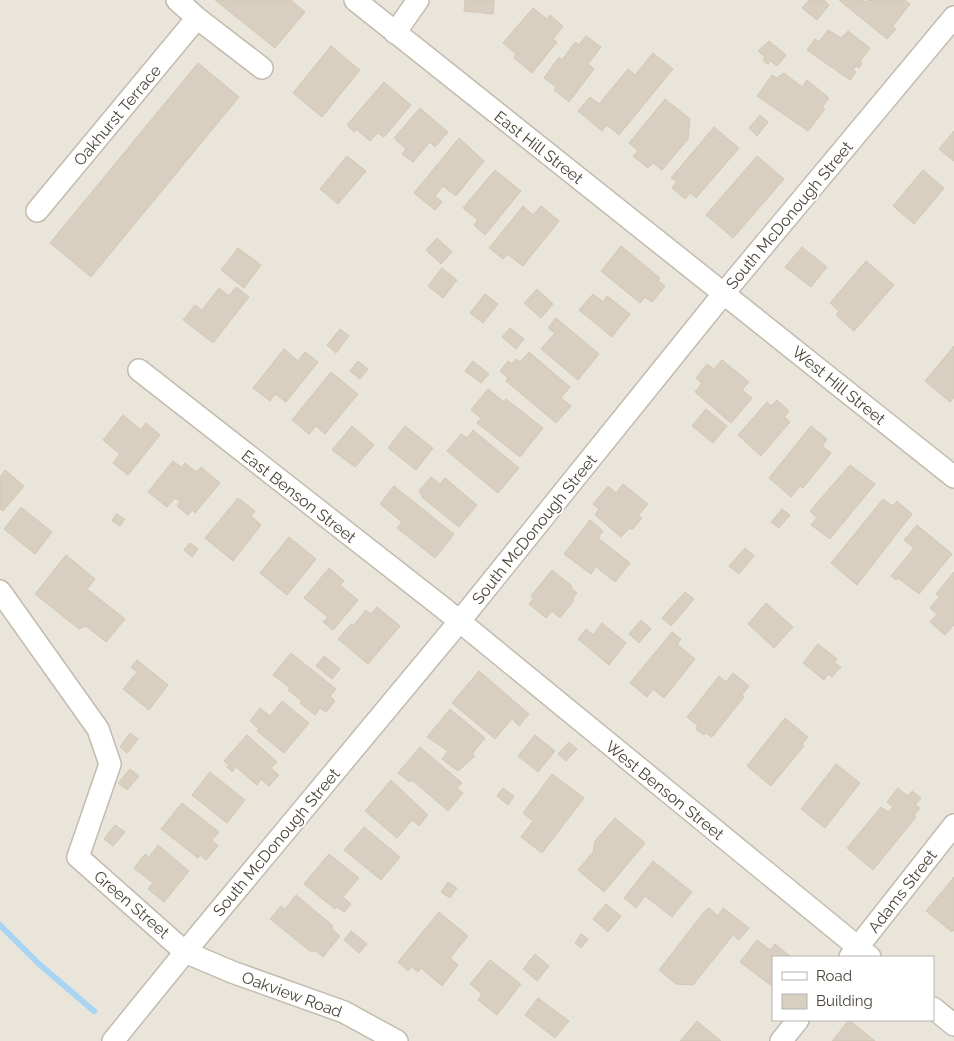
<svg xmlns="http://www.w3.org/2000/svg" width="954" height="1041" viewBox="0 0 954 1041" font-family="Raleway,sans-serif">
<rect width="100%" height="100%" fill="#f6f3ec"/>
<path fill="#eae5da" fill-rule="evenodd" d="M0 0H954V1041H0ZM773 957H933V1020H773Z"/>
<g fill="none" stroke-linecap="round" stroke-linejoin="round">
<path stroke="#a9d4f2" stroke-width="6" d="M0 925 39 964 94 1011"/>
</g>
<path fill="#d8cfc1" stroke="#d3c7b4" d="M215 0H291L305 12 275 48Z
M465 0H494L493 14 464 11Z
M809 0H824L829 5 817 20 802 8Z
M839 0H863L865 2 867 0H904L910 4 892 27 896 29 887 39Z
M533 8 547 19 550 15 563 26 553 39 557 42 532 73 514 58 516 54 503 43Z
M828 30 841 38 848 31 870 48 860 61 862 63 859 68 856 66 853 70 856 72 850 80 807 50 815 39 819 42Z
M586 36 601 47 588 64 594 69 569 102 554 90 556 87 544 78 559 57 562 60 575 42 579 45Z
M769 41 786 55 777 66 771 61 768 64 763 60 765 57 758 51Z
M331 46 360 70 322 117 293 93Z
M653 53 673 69 619 135 607 125 602 131 578 111 590 97 599 104 628 69 635 75Z
M198 63 239 97 91 277 50 243Z
M784 73 802 87 807 80 829 98 822 107 825 109 808 131 757 96 772 75 777 78Z
M384 82 411 105 384 137 378 133 370 141 356 129 354 132 347 125Z
M665 99 690 119 688 139 662 170 653 163 648 168 633 156 638 151 629 143Z
M420 108 448 132 435 147 430 142 413 162 402 154 406 149 394 138Z
M760 115 768 122 757 136 749 128Z
M714 127 739 148 696 198 690 193 685 199 672 188 677 182 671 178Z
M954 131V161L939 149Z
M459 138 484 161 456 196 443 186 435 196 442 202 435 210 414 193Z
M347 156 366 171 338 204 320 189Z
M757 156 784 179 733 238 706 215Z
M495 170 521 191 485 235 474 225 478 220 463 208Z
M923 170 944 188 914 224 893 206Z
M523 206 533 215 541 206 559 221 523 266 507 254 503 259 489 248Z
M437 238 452 252 441 264 426 250Z
M621 246 660 278 658 281 665 286 652 302 645 297 640 303 601 271Z
M802 247 827 267 811 287 785 267Z
M238 248 261 265 244 288 221 270Z
M866 261 894 285 854 331 836 315 839 311 830 303Z
M442 268 457 280 443 298 428 286Z
M236 287 249 297 213 343 183 320 195 305 202 310 219 288 229 296Z
M537 289 553 304 541 318 524 303Z
M485 294 498 304 483 323 470 313Z
M593 294 603 302 607 296 630 314 612 337 579 310Z
M556 318 599 354 578 380 541 349 555 333 548 328Z
M510 328 524 339 516 349 502 337Z
M340 329 349 336 336 353 327 345Z
M954 346V397L950 402 925 381Z
M284 349 298 361 305 352 318 362 286 402 275 394 270 401 253 388Z
M529 352 570 387 561 398 571 406 556 423 506 381 508 378 500 371 508 361 512 364 516 359 520 362Z
M722 360 749 382 742 390 752 398 731 423 695 392 702 383 696 378 707 364 714 369Z
M358 361 368 369 360 379 350 371Z
M473 361 489 374 481 383 465 371Z
M331 372 358 394 325 434 316 426 309 434 292 420Z
M488 389 504 402 506 399 543 428 520 457 477 423 481 418 471 410Z
M777 400 789 411 784 417 790 422 761 456 738 435 767 402 771 406Z
M706 409 727 426 713 443 692 426Z
M123 415 141 430 146 423 160 435 128 475 113 463 120 454 103 440Z
M352 426 374 445 355 467 332 450Z
M405 426 433 448 416 470 388 448Z
M811 426 827 439 822 446 831 453 803 488 800 486 791 497 769 478Z
M473 430 519 468 498 493 447 451 461 434 467 438Z
M173 461 181 467 185 463 196 472 201 467 220 483 195 513 193 510 188 515 177 506 180 502 175 498 167 507 148 492Z
M850 465 875 484 830 539 811 525 817 518 810 511Z
M5 470 24 486 3 511 0 509V477Z
M431 477 440 484 445 478 477 505 459 527 423 498 419 491Z
M623 484 648 504 638 516 642 518 632 530 630 528 621 537 595 515 599 509 593 504 608 486 616 493Z
M394 486 454 534 435 558 397 528 402 522 380 504Z
M238 498 255 511 251 516 261 525 233 561 205 538Z
M883 499 893 506 897 501 912 514 857 585 831 563Z
M21 507 52 532 35 554 4 529Z
M782 509 790 515 779 528 771 522Z
M116 514 125 519 120 526 112 521Z
M590 520 603 531 598 538 630 563 615 582 596 567 591 574 564 554Z
M917 525 952 554 919 594 898 578 896 580 891 576 914 548 904 540Z
M289 537 316 559 287 595 260 573Z
M190 543 198 549 192 557 184 550Z
M745 548 754 556 739 574 729 566Z
M66 555 95 579 87 589 125 619 106 642 86 626 79 629 35 594Z
M329 568 344 581 340 585 358 600 333 630 323 622 328 617 304 598Z
M552 570 572 586 571 588 577 593 572 599 574 600 560 618 552 611 546 618 529 604 534 598 531 596Z
M954 572V625L945 635 930 622 937 614 930 608 939 597 936 594Z
M685 592 694 599 671 626 662 618Z
M766 603 793 627 774 648 748 624Z
M377 607 400 626 368 664 338 639 351 624 353 626 366 610 371 614Z
M641 620 651 629 639 643 629 634Z
M602 623 626 643 609 665 578 639 586 629 593 635Z
M672 632 681 639 677 644 695 659 664 698 653 689 647 697 630 683Z
M818 644 837 659 834 662 841 667 832 677 828 674 824 680 803 663Z
M291 653 336 689 330 696 335 701 326 712 320 708 315 715 300 703 302 701 288 690 290 688 273 675Z
M324 656 340 669 332 679 316 666Z
M137 660 168 685 149 710 123 689 137 672 131 667Z
M479 671 529 714 519 726 512 719 495 739 452 703Z
M733 673 749 686 742 695 744 697 712 737 706 733 704 735 696 729 698 726 687 717 719 676 726 682Z
M282 701 309 723 284 753 257 731 259 729 250 721 260 708 270 716Z
M450 709 485 738 472 754 475 756 458 771 442 759 448 751 427 737Z
M785 718 808 737 802 744 804 746 771 786 747 766Z
M130 733 138 739 127 753 120 747Z
M247 735 277 762 271 768 279 775 269 786 261 779 257 785 236 767 232 772 227 767 229 765 224 761Z
M535 735 555 751 538 772 518 756Z
M569 742 577 749 566 761 558 754Z
M420 747 462 783 457 788 463 793 448 811 412 780 410 782 398 773Z
M836 764 860 783 825 828 801 809Z
M130 769 139 776 127 790 118 783Z
M210 772 245 800 227 823 192 795Z
M552 774 584 798 542 853 521 837 533 821 523 813Z
M391 780 428 815 419 826 412 820 397 838 365 811Z
M503 788 514 796 508 805 497 796Z
M898 788 908 796 912 791 921 798 915 805 920 808 914 815 916 817 873 870 847 848 881 807 888 812 893 807 887 802Z
M182 803 219 832 212 840 218 846 206 860 200 855 198 858 161 829Z
M615 818 645 843 604 892 578 870 593 852 595 841Z
M115 825 125 832 113 846 104 839Z
M364 827 400 857 381 880 344 850Z
M158 845 189 871 164 902 148 889 153 883 134 868 145 854 149 857Z
M329 854 359 878 343 897 351 904 344 912 337 907 335 909 304 884Z
M653 861 692 892 672 917 645 896 636 908 624 898Z
M954 877V930L952 932 926 911Z
M448 882 457 888 450 898 441 892Z
M296 895 332 925 333 930 340 936 323 957 316 951H310L270 919 281 906 285 909Z
M606 904 621 916 608 932 593 919Z
M709 908 718 916 723 908 749 928 739 940 733 935 693 985 676 984 659 970 704 912Z
M439 912 468 936 450 958 458 965 442 986 421 968 418 972 412 967 408 971 398 962Z
M351 931 367 944 359 953 344 940Z
M581 934 588 939 581 948 575 943Z
M757 940 770 950 775 944 790 956 773 957V987L740 962Z
M535 954 549 966 537 981 523 969Z
M490 960 521 984 497 1015 478 1000 482 994 470 984Z
M538 998 569 1021 555 1038 525 1015Z
M849 1020 875 1041H832Z
M697 1021 721 1041H680Z"/>
<g fill="none" stroke-linecap="round" stroke-linejoin="round">
<g stroke="#c2bbae" stroke-width="24">
<path id="minor" d="M355 0 954 477
M197 18 262 68
M395 33 418 0
M37 211 197 18 177 0
M139 370 442 607 870 957
M0 591 98 729 110 764 78 857 185 952 232 972 344 1012 397 1041
M850 957 954 825
M933 1008 954 1025
M113 1041 199 935 459 622 724 293 954 17
M781 1041 798 1020"/>
</g>
<use href="#minor" stroke="#fff" stroke-width="21"/>
</g>
<g text-anchor="middle" stroke-width="4" stroke-linejoin="round" paint-order="stroke">
<g font-size="16" fill="#4b4439" stroke="#fff">
<text transform="translate(117 115) rotate(-50)" y="6">Oakhurst Terrace</text>
<text transform="translate(539 147) rotate(38)" y="6">East Hill Street</text>
<text transform="translate(789 215) rotate(-50)" y="6">South McDonough Street</text>
<text transform="translate(839 385) rotate(39)" y="6">West Hill Street</text>
<text transform="translate(299 496) rotate(38)" y="6">East Benson Street</text>
<text transform="translate(534 529) rotate(-51)" y="6">South McDonough Street</text>
<text transform="translate(665 790) rotate(39)" y="6">West Benson Street</text>
<text transform="translate(276 842) rotate(-50)" y="6">South McDonough Street</text>
<text transform="translate(902 891) rotate(-52)" y="6">Adams Street</text>
<text transform="translate(132 904) rotate(41)" y="6">Green Street</text>
<text transform="translate(292 994) rotate(20)" y="6">Oakview Road</text>
</g>
</g>
<rect x="772" y="956" width="162" height="65" fill="#ffffff" stroke="#b7b4b0"/>
<rect x="782" y="972" width="25" height="8" fill="#ffffff" stroke="#b7b4b0"/>
<text x="816" y="981" font-size="15" fill="#4b4439">Road</text>
<rect x="782" y="994" width="25" height="15" fill="#d8cfc1" stroke="#b7b4b0"/>
<text x="816" y="1006" font-size="15" fill="#4b4439">Building</text>
</svg>
